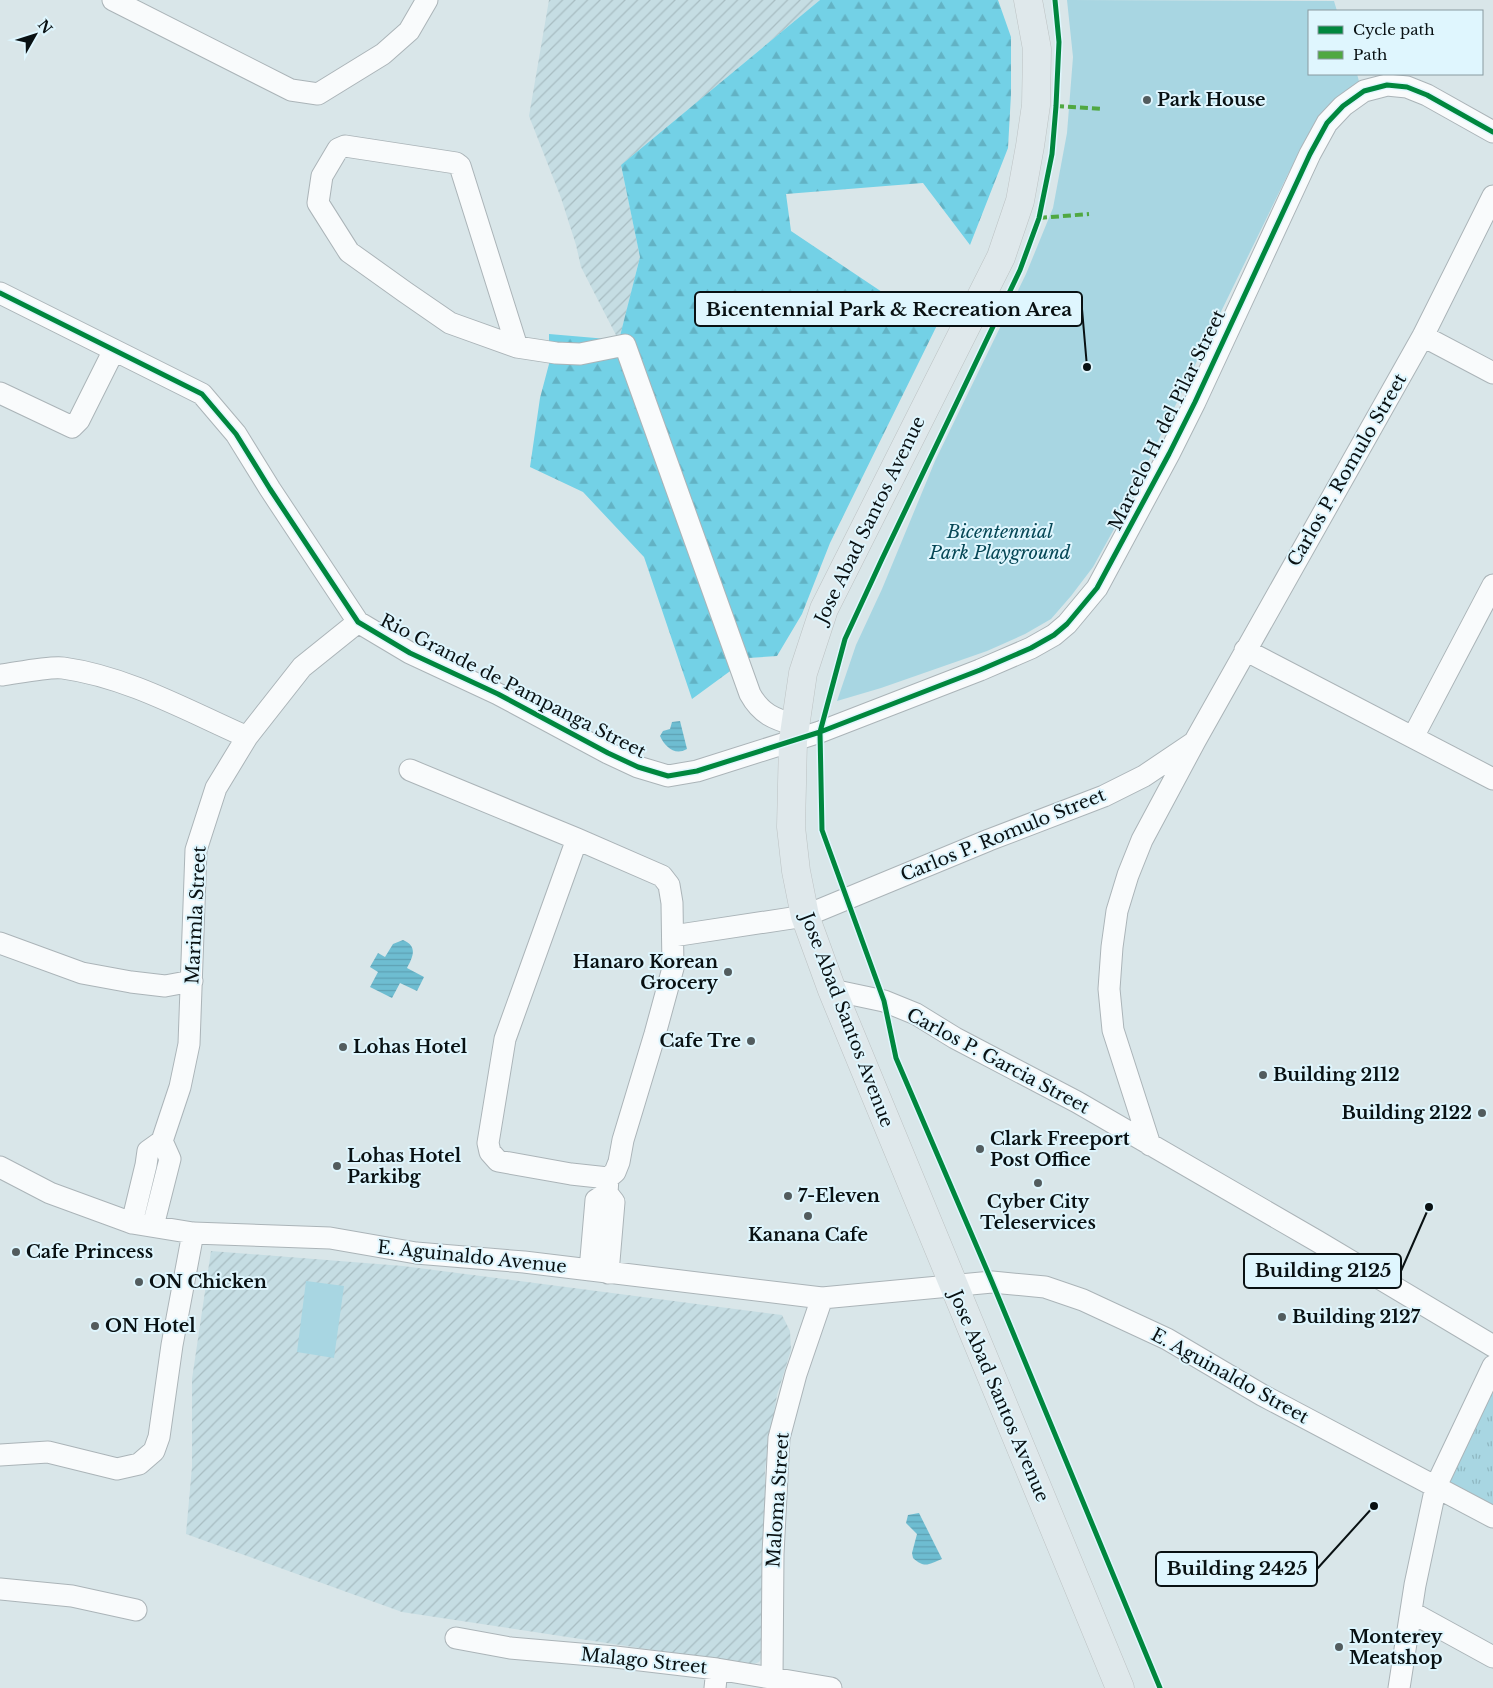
<svg xmlns="http://www.w3.org/2000/svg" width="1493" height="1688" viewBox="0 0 1493 1688" font-family="'Libre Baskerville',serif">
<defs>
<pattern id="industrial-furrows" width="10" height="10" patternUnits="userSpaceOnUse" patternTransform="scale(1.25)"><rect width="10" height="10" fill="#c5dde3"/><path d="M-1 1l2-2M0 10L10 0M9 11l2-2" fill="none" stroke="#a8bdc2"/></pattern>
<pattern id="grass-tufts" width="24" height="20" patternUnits="userSpaceOnUse" patternTransform="scale(1.25)"><rect width="24" height="20" fill="#a8d6e2"/><path d="M3 7l-1-3M5 7V3M7 7l1-3M15 17l-1-3M17 17v-4M19 17l1-3" fill="none" stroke="#8fb7c1"/></pattern>
<pattern id="forest-firs" width="22" height="20" patternUnits="userSpaceOnUse" patternTransform="scale(1.25)"><rect width="22" height="20" fill="#73d1e6"/><path d="M5 1l3.5 6h-7zM16 11l3.5 6h-7z" fill="#62b2c4"/></pattern>
<pattern id="water-rules" width="6" height="5" patternUnits="userSpaceOnUse" patternTransform="scale(1.25)"><rect width="6" height="5" fill="#6ebdd1"/><path d="M0 2.5h6" fill="none" stroke="#5ea1b3"/></pattern>
</defs>
<rect width="100%" height="100%" fill="#d9e6e9"/>
<path fill="url(#industrial-furrows)" d="M549 0H820L621 165 640 257 619 341 581 267 576 245 561 198 529 116Z
M211 1251 403 1266 782 1315 790 1331 791 1350 777 1395 765 1469V1642L764 1654 759 1662 752 1665 402 1612 186 1534 192 1467V1379Z"/>
<path fill="url(#grass-tufts)" d="M1493 1387V1509L1441 1481Z"/>
<path fill="url(#forest-firs)" d="M820 0H998L1011 37V94L1008 148 970 245 923 183 786 194 791 231 885 294 945 309 830 543 802 614 777 656 748 658 692 699 644 557 583 492 530 467 540 398 549 364V334L619 340 640 257 621 165Z"/>
<path fill="#a8d6e2" d="M1067 0 1334 1 1337 11H1309V74H1357L1360 85 1320 116 1288 174 1124 511 1093 567 1071 596 1051 619 1025 634 987 651 881 688 837 701 856 645 882 589 935 461 1026 274 1053 208 1067 133 1073 57Z
M306 1281 344 1286 334 1358 297 1352Z"/>
<path fill="url(#water-rules)" d="M680 721 687 749C675 756 665 747 660 736L663 731 670 729 672 722Z
M403 940C418 946 413 957 407 968L424 977 417 991 400 983 392 998 370 987 378 972 370 967 378 953 385 957 393 944Z
M919 1513 942 1559C929 1564 925 1569 913 1558L912 1553 917 1534 906 1523 908 1515Z"/>
<g fill="none" stroke-linecap="round" stroke-linejoin="round">
<g stroke="#abb4b8" stroke-width="23">
<path id="minor" d="M113 0 291 90 318 94 383 54 409 31 427 0
M0 293 202 394 236 434 270 489 358 622 410 653 498 694 608 753 638 767 668 776 697 771 820 732 980 670 1031 648 1054 635 1067 624 1097 588 1169 454 1195 402 1310 154 1327 123 1343 106 1364 91 1387 85 1407 87 1427 95 1493 132
M1423 336 1493 373
M517 347 460 166 456 163 345 146 338 149 322 176 318 203 349 252 405 292 450 323 517 347 556 353 580 354 625 345 750 694C761 714 774 719 795 725
M0 393 72 427 79 420 114 350
M1245 650 1493 779
M2 675C17 673 50 666 63 668 128 677 188 711 247 737
M1413 737 1493 585
M410 770 577 839 662 876 669 885 672 903 673 968 655 1034 623 1140 619 1162 615 1172 608 1178 571 1174 498 1161 490 1152 488 1143 505 1039 577 839
M673 936 805 916 989 840 1104 796 1144 776 1193 743
M0 943 82 973 131 982 165 986 192 981
M832 990 884 1001 916 1014 955 1038 1077 1102 1317 1241 1493 1346
M1150 1145 1113 1030 1109 989 1112 947 1117 911 1128 875 1142 840 1195 741 1423 336 1493 196
M0 1167 50 1193 132 1223 193 1233 330 1238 416 1253 524 1262 822 1298 992 1282 1045 1287 1083 1300 1167 1339 1262 1395 1493 1517
M608 1178 607 1193 614 1202 608 1273
M132 1223 146 1165 148 1151 162 1141
M153 1226 170 1159 162 1141 180 1087 189 1044 196 850 216 788 247 737 302 667 358 622
M590 1270 596 1200 607 1193
M0 1455 48 1452 117 1469 139 1464 154 1451 159 1437 172 1345 193 1233
M0 1589 72 1596 136 1610
M1411 1612 1493 1657
M456 1638 510 1648 615 1657 717 1669 831 1688
M772 1677 773 1554 779 1438 796 1374 822 1298
M715 1688 717 1669
M1399 1688 1415 1585 1436 1486 1493 1366"/>
</g>
<g stroke="#bcc2c3" stroke-width="29">
<path id="major" d="M1028 0 1037 49 1036 105 1030 146 1020 201 1001 257 824 609 803 673 793 741 791 827 796 871 805 916 832 990 1120 1688"/>
</g>
<use href="#minor" stroke="#f9fbfc" stroke-width="21"/>
<use href="#major" stroke="#dfe8eb" stroke-width="28"/>
<path stroke="#50a842" stroke-width="4" stroke-dasharray="8 4" stroke-linecap="butt" d="M1056 106 1102 109
M1039 218 1089 214"/>
<g stroke="#dff6fe" stroke-width="8">
<path id="cycleway" d="M1055 0 1059 42 1056 106 1052 154 1039 218 1020 270 882 559 845 639 820 732 822 830 884 1001 896 1058 992 1282 1160 1688
M0 293 202 394 236 434 270 489 358 622 410 653 498 694 608 753 638 767 668 776 697 771 820 732 980 670 1031 648 1054 635 1067 624 1097 588 1169 454 1195 402 1310 154 1327 123 1343 106 1364 91 1387 85 1407 87 1427 95 1493 132"/>
</g>
<use href="#cycleway" stroke="#00873e" stroke-width="5"/>
</g>
<g fill="#525c5e" stroke="#dff6fe" stroke-width="2">
<circle cx="1147" cy="100" r="5"/>
<circle cx="728" cy="972" r="5"/>
<circle cx="751" cy="1041" r="5"/>
<circle cx="343" cy="1047" r="5"/>
<circle cx="1263" cy="1075" r="5"/>
<circle cx="1482" cy="1113" r="5"/>
<circle cx="980" cy="1149" r="5"/>
<circle cx="337" cy="1166" r="5"/>
<circle cx="1038" cy="1183" r="5"/>
<circle cx="788" cy="1196" r="5"/>
<circle cx="808" cy="1216" r="5"/>
<circle cx="16" cy="1252" r="5"/>
<circle cx="139" cy="1282" r="5"/>
<circle cx="1282" cy="1317" r="5"/>
<circle cx="95" cy="1326" r="5"/>
<circle cx="1339" cy="1647" r="5"/>
</g>
<g text-anchor="middle" stroke-width="4" stroke-linejoin="round" paint-order="stroke">
<g font-size="18" font-weight="bold" fill="#091113" stroke="#dff6fe" text-anchor="start">
<text x="1157" y="106">Park House</text>
<text x="718" y="968" text-anchor="end">Hanaro Korean<tspan x="718" dy="21">Grocery</tspan></text>
<text x="741" y="1047" text-anchor="end">Cafe Tre</text>
<text x="353" y="1053">Lohas Hotel</text>
<text x="1273" y="1081">Building 2112</text>
<text x="1472" y="1119" text-anchor="end">Building 2122</text>
<text x="990" y="1145">Clark Freeport<tspan x="990" dy="21">Post Office</tspan></text>
<text x="347" y="1162">Lohas Hotel<tspan x="347" dy="21">Parkibg</tspan></text>
<text x="798" y="1202">7-Eleven</text>
<text x="1038" y="1208" text-anchor="middle">Cyber City<tspan x="1038" dy="21">Teleservices</tspan></text>
<text x="808" y="1241" text-anchor="middle">Kanana Cafe</text>
<text x="26" y="1258">Cafe Princess</text>
<text x="149" y="1288">ON Chicken</text>
<text x="1292" y="1323">Building 2127</text>
<text x="105" y="1332">ON Hotel</text>
<text x="1349" y="1643">Monterey<tspan x="1349" dy="21">Meatshop</tspan></text>
</g>
<g font-size="18" fill="#091113" stroke="#dff6fe">
<text transform="translate(1167 420) rotate(-64)" y="6">Marcelo H. del Pilar Street</text>
<text transform="translate(1347 470) rotate(-60)" y="6">Carlos P. Romulo Street</text>
<text transform="translate(870 520) rotate(-64)" y="6">Jose Abad Santos Avenue</text>
<text transform="translate(513 686) rotate(27)" y="6">Rio Grande de Pampanga Street</text>
<text transform="translate(1003 835) rotate(-22)" y="6">Carlos P. Romulo Street</text>
<text transform="translate(196 915) rotate(-87)" y="6">Marimla Street</text>
<text transform="translate(847 1020) rotate(69)" y="6">Jose Abad Santos Avenue</text>
<text transform="translate(998 1061) rotate(28)" y="6">Carlos P. Garcia Street</text>
<text transform="translate(472 1257) rotate(6)" y="6">E. Aguinaldo Avenue</text>
<text transform="translate(1230 1376) rotate(29)" y="6">E. Aguinaldo Street</text>
<text transform="translate(999 1396) rotate(67)" y="6">Jose Abad Santos Avenue</text>
<text transform="translate(778 1500) rotate(-86)" y="6">Maloma Street</text>
<text transform="translate(644 1661) rotate(6)" y="6">Malago Street</text>
</g>
<g font-size="18" font-style="italic" fill="#064756" stroke="#dff6fe">
<text x="1000" y="538">Bicentennial<tspan x="1000" dy="21">Park Playground</tspan></text>
</g>
</g>
<path fill="none" stroke="#091113" stroke-width="2" d="M1087 367L1082 309M1429 1207L1401 1271M1374 1506L1317 1569"/>
<g fill="#091113" stroke="#dff6fe" stroke-width="2">
<circle cx="1087" cy="367" r="5"/>
<circle cx="1429" cy="1207" r="5"/>
<circle cx="1374" cy="1506" r="5"/>
</g>
<g fill="#dff6fe" stroke="#091113" stroke-width="2">
<rect x="695" y="292" width="387" height="34" rx="5"/>
<rect x="1244" y="1254" width="157" height="34" rx="5"/>
<rect x="1156" y="1552" width="161" height="34" rx="5"/>
</g>
<g font-size="19" text-anchor="middle" font-weight="bold" fill="#091113">
<text x="889" y="316">Bicentennial Park &amp; Recreation Area</text>
<text x="1323" y="1277">Building 2125</text>
<text x="1237" y="1575">Building 2425</text>
</g>
<rect x="1308" y="10" width="175" height="65" fill="#dff6fe" stroke="#899aa0"/>
<rect x="1318" y="26" width="25" height="8" fill="#00873e" stroke="#899aa0"/>
<text x="1353" y="35" font-size="15" fill="#091113">Cycle path</text>
<rect x="1318" y="51" width="25" height="8" fill="#50a842" stroke="#899aa0"/>
<text x="1353" y="60" font-size="15" fill="#091113">Path</text>
<g transform="translate(35 35) rotate(51)" stroke="#dff6fe" stroke-width="4" paint-order="stroke">
<path d="M0-4L9 19L0 12L-9 19Z" fill="#091113"/>
<text y="-8" font-size="14" font-weight="bold" text-anchor="middle" fill="#091113">N</text>
</g>
</svg>
